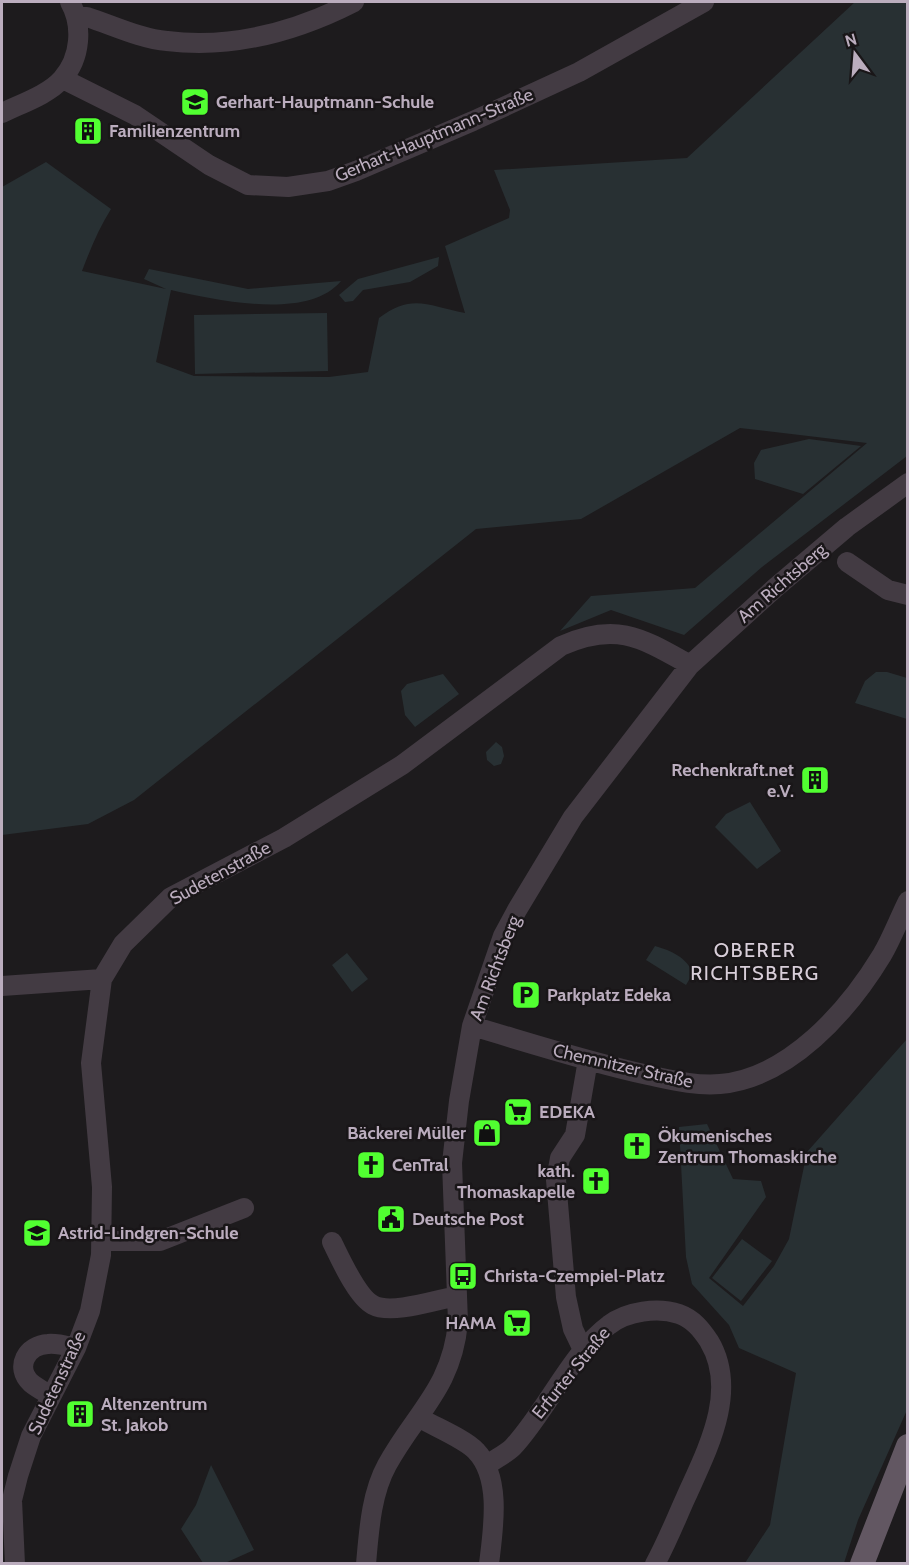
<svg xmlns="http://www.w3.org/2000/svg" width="909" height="1565" viewBox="0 0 909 1565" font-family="Cabin,sans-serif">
<rect width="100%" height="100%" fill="#1d1b1d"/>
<path fill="#283033" d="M855 2H907V456L762 567 684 635 611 610 560 631 591 596 695 588 867 443 740 428 581 519 476 529 134 800 88 824 2 835V187L46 162 111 209C99 228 90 250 82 271L166 289 144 279 149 269 248 289 341 281C308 321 216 300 171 290L156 362 194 376 329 377 368 372 379 318C412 293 428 306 465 313L445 246 509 218 510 210 494 170 687 158Z
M439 257 438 266 410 282 363 290 353 301 345 302 339 295 358 279Z
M327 313 328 371 195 374 194 315Z
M809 439 861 446 803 494 755 479 754 463 761 450Z
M876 672H887L907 678V719L855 703 865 681Z
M443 674 459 694 415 727 405 715 401 691 407 684Z
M496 742 502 747 504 756 501 764 494 766 487 760 486 752Z
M750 802 781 851 757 869 715 827 726 814Z
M655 946C672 951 686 957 693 973L686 985 646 960Z
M347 953 368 979 352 992 332 965Z
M907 1039V1410L858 1520 844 1563H745L770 1525 796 1373 739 1348 729 1325 692 1284 686 1257 679 1127 707 1124 733 1179 761 1181 766 1197 709 1278 743 1306 774 1266 789 1239 807 1152Z
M742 1239 772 1261 741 1301 712 1278Z
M211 1465 254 1550 225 1563H203L181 1529 196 1505Z"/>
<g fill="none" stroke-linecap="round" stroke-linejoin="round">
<path stroke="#433b43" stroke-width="20" d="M78 17H87C112 25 141 39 167 41 232 49 297 31 354 2
M63 79 135 115 209 165 248 185 288 187 328 181 356 171 473 121 579 72 704 2
M2 113C20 104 48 95 62 79 81 58 83 25 70 2
M847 562 888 590 908 595
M2 986 102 979
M472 1026C530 1043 588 1062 648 1075 672 1080 695 1086 720 1084 789 1078 848 1011 882 955 892 938 899 919 908 901
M102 1241H160L244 1208
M332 1242C340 1258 357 1297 373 1305 391 1315 436 1300 457 1296
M584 1352 573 1329 566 1297 556 1180 560 1158 575 1135 588 1060
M51 1396C45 1392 37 1388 31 1383 14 1367 27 1345 48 1344 57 1343 67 1346 76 1348
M420 1418C435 1427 465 1439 476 1451 502 1478 493 1530 489 1564
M487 1465C495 1459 506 1454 513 1447 546 1412 571 1353 609 1325 627 1311 658 1307 679 1314 693 1319 701 1329 709 1341 739 1391 707 1450 686 1497 676 1519 667 1542 655 1564
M15 1564 12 1500 18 1476 31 1436 76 1348 90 1311 101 1255 102 1187 91 1063 102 979 123 944 171 897 284 838 402 765 561 646C616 621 642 638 690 665
M366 1564C369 1531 371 1494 387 1465 416 1412 452 1388 458 1322L452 1163 459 1101 472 1026 503 936 517 910 573 817 690 665 775 588 847 527 908 483"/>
<path stroke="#625762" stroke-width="24" d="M862 1564 908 1446"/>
</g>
<defs>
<g id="school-square" transform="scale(1.5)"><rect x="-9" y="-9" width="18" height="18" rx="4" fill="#51ff31" stroke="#191618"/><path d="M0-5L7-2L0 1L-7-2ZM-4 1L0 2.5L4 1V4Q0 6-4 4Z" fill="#111"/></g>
<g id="building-square" transform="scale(1.5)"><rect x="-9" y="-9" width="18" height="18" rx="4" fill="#51ff31" stroke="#191618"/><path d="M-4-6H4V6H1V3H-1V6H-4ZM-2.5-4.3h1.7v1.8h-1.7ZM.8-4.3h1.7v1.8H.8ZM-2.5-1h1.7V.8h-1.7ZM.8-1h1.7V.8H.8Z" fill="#111"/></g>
<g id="parking-square" transform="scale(1.5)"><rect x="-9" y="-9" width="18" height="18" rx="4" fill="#51ff31" stroke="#191618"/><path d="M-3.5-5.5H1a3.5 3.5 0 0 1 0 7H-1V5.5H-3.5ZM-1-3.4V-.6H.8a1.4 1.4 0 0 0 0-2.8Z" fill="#111"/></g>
<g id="supermarket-square" transform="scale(1.5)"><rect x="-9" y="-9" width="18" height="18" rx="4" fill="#51ff31" stroke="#191618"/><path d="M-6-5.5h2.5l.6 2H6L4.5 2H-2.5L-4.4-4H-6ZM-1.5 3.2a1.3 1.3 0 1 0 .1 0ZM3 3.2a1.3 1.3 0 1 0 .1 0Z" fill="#111"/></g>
<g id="shop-square" transform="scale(1.5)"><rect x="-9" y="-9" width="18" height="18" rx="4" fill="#51ff31" stroke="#191618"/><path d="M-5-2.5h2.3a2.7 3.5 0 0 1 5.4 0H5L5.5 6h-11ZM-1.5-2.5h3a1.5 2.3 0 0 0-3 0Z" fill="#111"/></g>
<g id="church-square" transform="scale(1.5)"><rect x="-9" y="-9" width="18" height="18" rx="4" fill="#51ff31" stroke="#191618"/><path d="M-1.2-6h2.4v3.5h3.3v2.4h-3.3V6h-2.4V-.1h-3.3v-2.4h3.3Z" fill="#111"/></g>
<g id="civic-square" transform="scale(1.5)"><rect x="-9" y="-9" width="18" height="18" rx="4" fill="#51ff31" stroke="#191618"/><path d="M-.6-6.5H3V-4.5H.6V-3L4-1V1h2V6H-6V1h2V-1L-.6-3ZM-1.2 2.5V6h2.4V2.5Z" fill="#111"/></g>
<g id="bus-square" transform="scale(1.5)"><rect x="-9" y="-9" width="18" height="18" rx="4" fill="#51ff31" stroke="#191618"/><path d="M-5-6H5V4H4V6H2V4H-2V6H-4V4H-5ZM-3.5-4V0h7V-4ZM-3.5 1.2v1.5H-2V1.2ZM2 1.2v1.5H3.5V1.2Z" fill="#111"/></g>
</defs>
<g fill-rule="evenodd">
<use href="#school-square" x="195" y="102"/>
<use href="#building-square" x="88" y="131"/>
<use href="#building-square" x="815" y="780"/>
<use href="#parking-square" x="526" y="995"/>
<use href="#supermarket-square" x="518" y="1112"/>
<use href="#shop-square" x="487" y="1133"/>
<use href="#church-square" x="637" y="1146"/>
<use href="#church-square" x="371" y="1165"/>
<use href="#church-square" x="596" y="1181"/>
<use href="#civic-square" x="391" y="1219"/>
<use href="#school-square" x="37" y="1233"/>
<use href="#bus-square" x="463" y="1276"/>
<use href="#supermarket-square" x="517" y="1323"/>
<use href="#building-square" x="80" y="1414"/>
</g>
<g text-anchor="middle" stroke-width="5" stroke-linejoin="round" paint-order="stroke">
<g font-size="18" font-weight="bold" fill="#bbadbe" stroke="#191618" text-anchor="start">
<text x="216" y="108">Gerhart-Hauptmann-Schule</text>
<text x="109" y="137">Familienzentrum</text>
<text x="794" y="776" text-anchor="end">Rechenkraft.net<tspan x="794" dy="21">e.V.</tspan></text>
<text x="547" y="1001">Parkplatz Edeka</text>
<text x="539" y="1118">EDEKA</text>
<text x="466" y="1139" text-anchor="end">Bäckerei Müller</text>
<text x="658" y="1142">Ökumenisches<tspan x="658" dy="21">Zentrum Thomaskirche</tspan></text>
<text x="392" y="1171">CenTral</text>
<text x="575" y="1177" text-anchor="end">kath.<tspan x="575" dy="21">Thomaskapelle</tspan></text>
<text x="412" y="1225">Deutsche Post</text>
<text x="58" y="1239">Astrid-Lindgren-Schule</text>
<text x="484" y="1282">Christa-Czempiel-Platz</text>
<text x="496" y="1329" text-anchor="end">HAMA</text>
<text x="101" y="1410">Altenzentrum<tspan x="101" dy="21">St. Jakob</tspan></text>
</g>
<g font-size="18" fill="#bbadbe" stroke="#191618">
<text transform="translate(434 135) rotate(-23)" y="6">Gerhart-Hauptmann-Straße</text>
<text transform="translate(782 583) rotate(-41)" y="6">Am Richtsberg</text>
<text transform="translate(220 873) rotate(-29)" y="6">Sudetenstraße</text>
<text transform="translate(495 968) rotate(-69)" y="6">Am Richtsberg</text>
<text transform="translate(623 1066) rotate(13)" y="6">Chemnitzer Straße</text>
<text transform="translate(571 1373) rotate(-51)" y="6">Erfurter Straße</text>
<text transform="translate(57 1383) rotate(-65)" y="6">Sudetenstraße</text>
</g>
<g font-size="20" letter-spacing="1.5" fill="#d8ced9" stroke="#191618">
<text x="755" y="957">OBERER<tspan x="755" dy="23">RICHTSBERG</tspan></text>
</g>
</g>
<rect width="909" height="1565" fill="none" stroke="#bbadbe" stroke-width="6"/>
<g transform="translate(855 54) rotate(344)" stroke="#191618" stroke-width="4.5" paint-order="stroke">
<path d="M0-4.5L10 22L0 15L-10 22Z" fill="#bbadbe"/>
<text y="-9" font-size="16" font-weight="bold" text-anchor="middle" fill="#bbadbe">N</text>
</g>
</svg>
